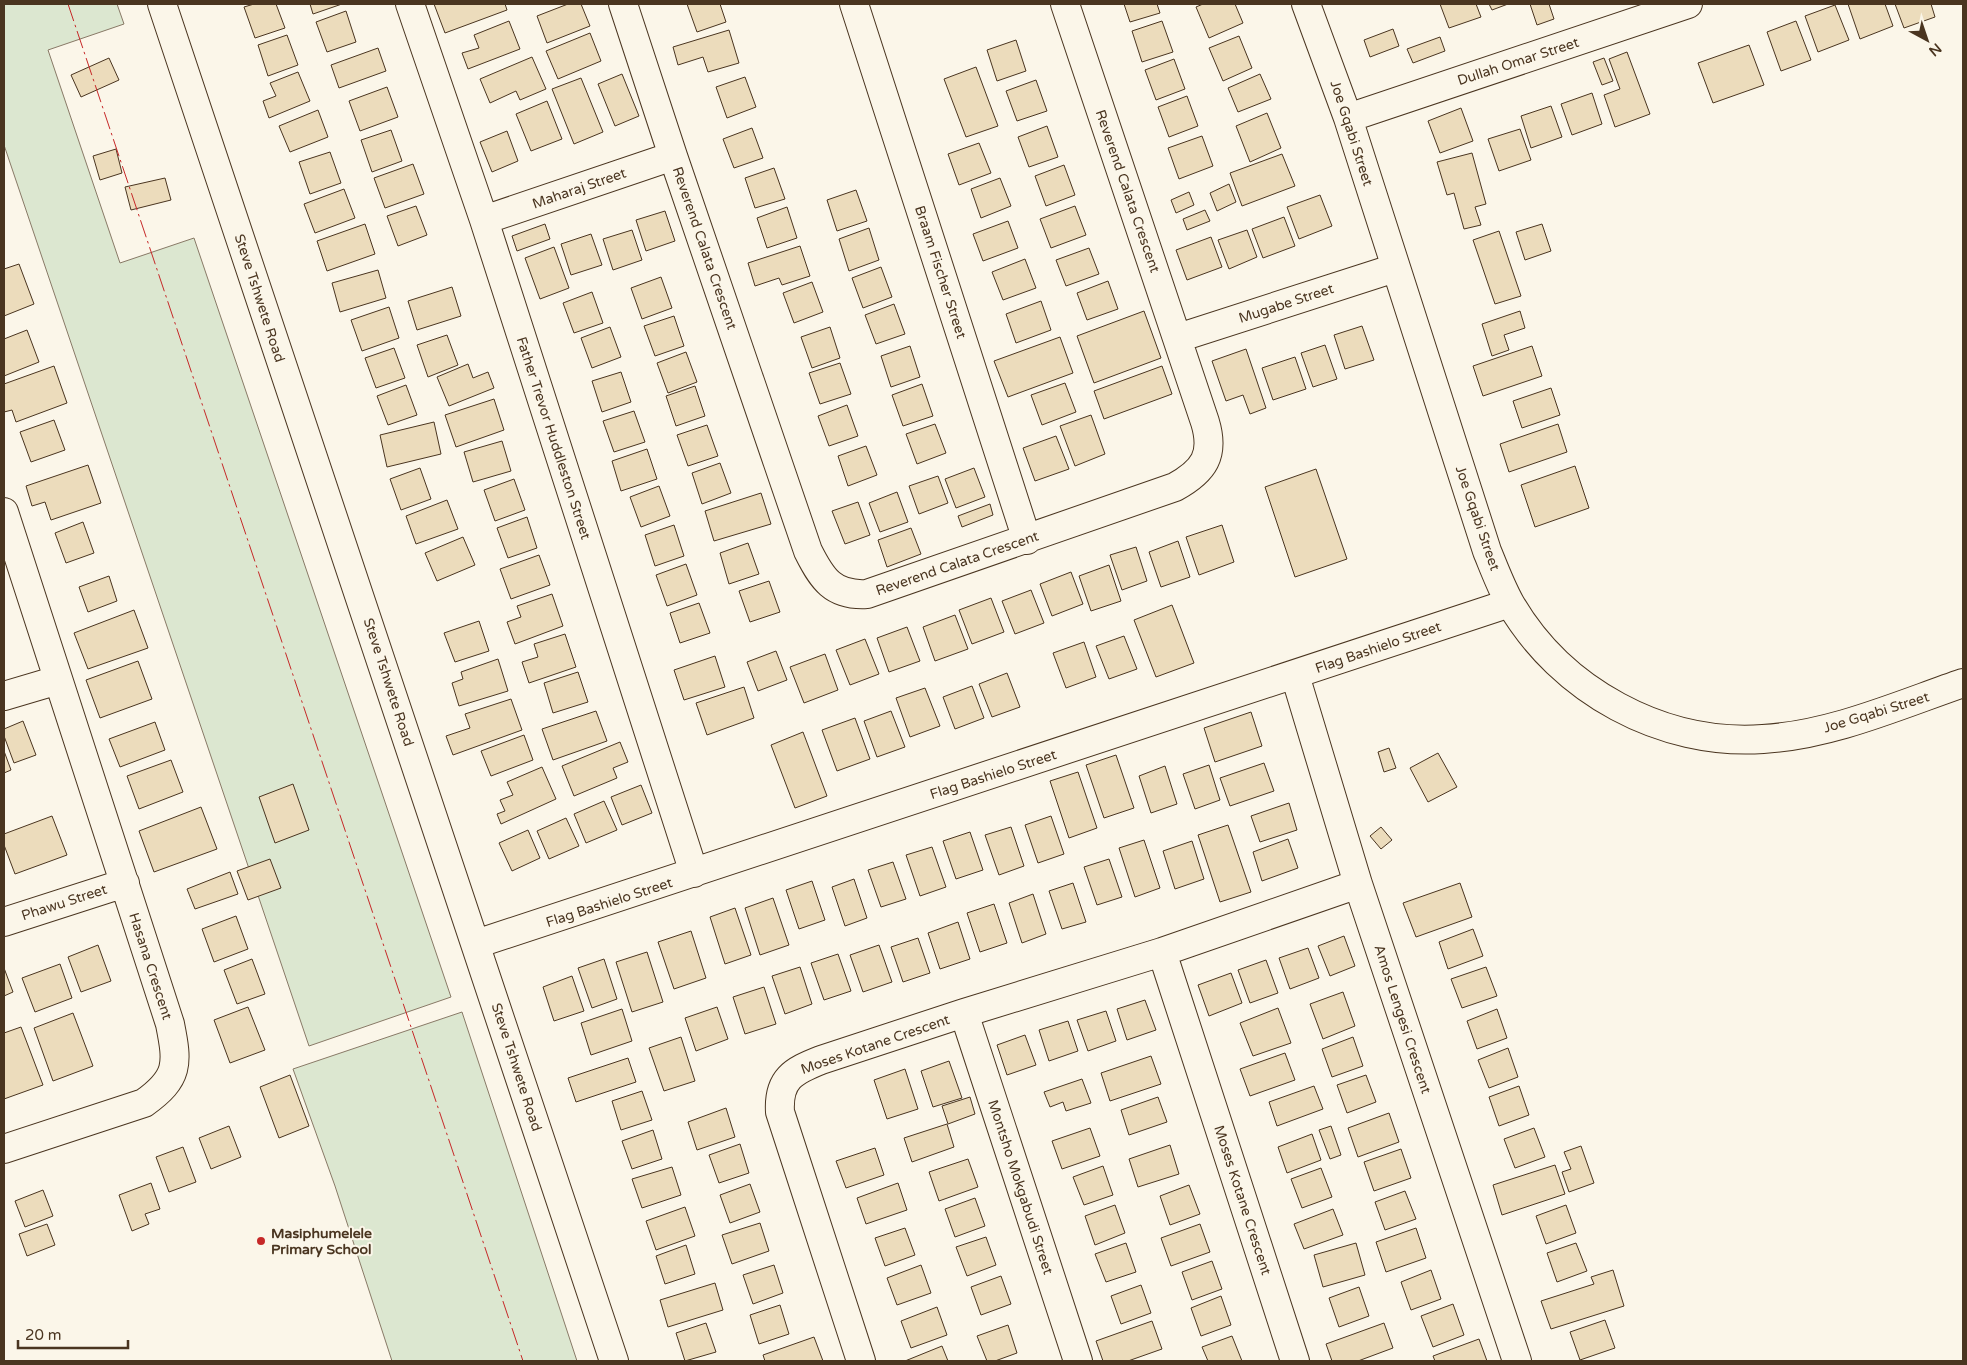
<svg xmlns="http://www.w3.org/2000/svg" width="1967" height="1365" viewBox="0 0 1967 1365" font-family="'Varela Round',sans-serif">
<rect width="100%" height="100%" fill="#fbf6e9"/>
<path fill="#dce7d0" stroke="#887966" d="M4 4H117L124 24 48 50 120 263 194 238 451 997 309 1046 4 145Z
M462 1012 577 1361H392L335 1186 293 1069Z"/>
<path fill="#ecdcbc" stroke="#4a3520" d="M254 4H276L285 28 255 38 244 7Z
M310 4H342L313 14Z
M434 4H505L507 10 445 33Z
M568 4H581L590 26 547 43 537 16Z
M687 4H720L726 22 697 32Z
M1124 4H1157L1160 13 1130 22Z
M1203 4H1235L1243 23 1209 38 1196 7Z
M1440 4H1476L1481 17 1449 28Z
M1489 4H1508L1492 10Z
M1530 4H1549L1554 19 1537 25Z
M1848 4H1885L1893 26 1860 39Z
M1895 4H1931L1935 17 1904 28Z
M1835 5 1849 40 1818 52 1805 16Z
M346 11 356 42 327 52 316 22Z
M509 21 520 49 468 69 462 53 479 48 474 35Z
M1162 21 1173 52 1142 62 1132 31Z
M1796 21 1811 60 1781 71 1767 32Z
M1393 29 1399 46 1370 57 1364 40Z
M729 30 739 63 708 72 703 57 678 65 673 47Z
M590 33 601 61 558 79 546 51Z
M287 35 298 65 268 76 258 45Z
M1239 36 1252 68 1223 81 1209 48Z
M1440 37 1445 51 1413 63 1407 49Z
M1016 40 1026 71 997 81 987 50Z
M1749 45 1764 85 1713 103 1698 63Z
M378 48 386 71 339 88 331 65Z
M1627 52 1650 114 1615 127 1604 95 1620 89 1609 59Z
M532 57 546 89 520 100 516 91 490 103 480 79Z
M109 58 119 80 81 97 71 75Z
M1604 58 1613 81 1602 85 1593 62Z
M1174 59 1185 89 1156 100 1145 70Z
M976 67 998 126 966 137 944 79Z
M298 72 310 101 269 118 263 101 276 96 270 83Z
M622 74 639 116 615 126 598 84Z
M1260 74 1271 99 1238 112 1228 88Z
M745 77 756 107 727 118 716 87Z
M581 78 603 132 574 144 552 89Z
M1036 80 1047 111 1017 121 1006 91Z
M387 87 398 117 360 131 349 101Z
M1592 93 1602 124 1572 135 1561 104Z
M1187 96 1198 126 1169 137 1158 107Z
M547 101 562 139 531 151 516 114Z
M1551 106 1562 137 1531 148 1521 116Z
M1461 108 1473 141 1440 153 1428 121Z
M318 110 328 137 290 152 279 126Z
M1267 113 1281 148 1250 162 1236 126Z
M1047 126 1058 157 1029 167 1018 137Z
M752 128 763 158 734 168 723 139Z
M1520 129 1531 160 1499 171 1488 139Z
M391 130 402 161 372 172 361 140Z
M507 131 518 161 492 172 480 142Z
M1202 136 1213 166 1179 179 1168 148Z
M979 143 991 173 959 185 948 154Z
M116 149 122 173 100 180 93 156Z
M330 152 341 183 310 194 299 162Z
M1472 153 1486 204 1475 207 1481 225 1464 229 1454 193 1447 195 1437 162Z
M1282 154 1295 186 1242 206 1230 173Z
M413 164 424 194 385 208 374 178Z
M1064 165 1075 195 1046 206 1035 176Z
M774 168 785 199 755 208 745 178Z
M165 178 171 200 131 210 125 187Z
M1000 178 1011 206 981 218 971 189Z
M1229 184 1236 202 1217 211 1210 193Z
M344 189 355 218 315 233 304 204Z
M856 190 867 221 837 231 827 200Z
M1189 192 1194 205 1176 213 1171 200Z
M1320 195 1332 226 1299 239 1287 207Z
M416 206 427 235 398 246 387 216Z
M1075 206 1086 235 1051 248 1040 219Z
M787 207 797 238 767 248 757 218Z
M1205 210 1210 221 1187 230 1183 219Z
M665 211 675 241 646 251 636 220Z
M1284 217 1295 246 1263 258 1252 229Z
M1008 221 1018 248 983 261 973 234Z
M365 224 375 254 327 271 317 241Z
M545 224 550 239 517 251 512 236Z
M1542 224 1551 251 1525 260 1516 232Z
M869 228 879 260 849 271 839 239Z
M632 230 642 260 613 270 603 239Z
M1247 230 1257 257 1229 269 1218 240Z
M1499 231 1521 296 1495 304 1473 240Z
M591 234 602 265 571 275 561 244Z
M1211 237 1222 267 1187 280 1176 250Z
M800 246 810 276 782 285 779 278 755 286 748 263Z
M554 247 569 288 540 299 525 258Z
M1089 248 1099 274 1066 286 1056 260Z
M1025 259 1036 288 1003 300 992 272Z
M19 264 34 304 4 316V269Z
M881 267 892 297 863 308 852 278Z
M378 270 386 298 340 312 332 283Z
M661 277 672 308 642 319 631 288Z
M1108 281 1118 309 1087 320 1077 293Z
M812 282 823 312 794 323 783 293Z
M452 287 461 316 417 330 408 301Z
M592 292 603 323 574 333 563 303Z
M1041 301 1051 330 1016 343 1006 314Z
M894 304 905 334 876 344 865 315Z
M389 307 399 338 362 351 351 320Z
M1144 311 1161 358 1094 383 1077 336Z
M1520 311 1525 328 1504 335 1509 350 1492 356 1482 324Z
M674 316 684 346 655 356 644 326Z
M1362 326 1374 360 1345 369 1334 335Z
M610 327 621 357 592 368 581 338Z
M830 327 840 358 812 368 801 337Z
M27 330 39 362 4 376V339Z
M447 335 458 365 428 377 417 345Z
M1060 337 1073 373 1008 397 994 361Z
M1325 345 1337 379 1313 387 1301 353Z
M910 346 920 377 891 387 881 356Z
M1532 346 1542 376 1483 396 1473 366Z
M394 348 405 378 376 388 365 358Z
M1246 349 1266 408 1250 414 1243 395 1226 401 1212 361Z
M686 352 697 382 668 393 657 363Z
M1295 357 1306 389 1273 400 1262 368Z
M840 363 851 394 820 404 809 373Z
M468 364 473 378 488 372 494 388 449 406 437 377Z
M54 366 67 403 16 422 12 410 4 412V384Z
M1162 366 1172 394 1104 419 1094 391Z
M621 372 631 402 602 412 592 381Z
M1065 383 1076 412 1042 425 1031 395Z
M922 384 933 416 903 426 892 395Z
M406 385 417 415 388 425 377 396Z
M695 386 705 416 676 426 666 396Z
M1551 388 1560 415 1522 428 1513 401Z
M494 399 504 430 456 447 445 415Z
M847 405 858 436 829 446 818 416Z
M634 411 645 442 614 452 603 421Z
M1091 415 1105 454 1075 466 1060 426Z
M54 420 65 450 31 462 20 432Z
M434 422 441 454 387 467 380 435Z
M935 424 946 453 917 464 906 434Z
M1558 424 1567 452 1509 472 1500 444Z
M707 425 718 456 688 466 677 435Z
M1056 436 1069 469 1035 481 1023 448Z
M502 441 511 471 473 482 464 452Z
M866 446 877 475 848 486 838 456Z
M647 449 657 479 621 491 612 461Z
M720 463 731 493 702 504 692 473Z
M88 465 101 503 51 520 45 502 32 506 26 486Z
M1575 466 1589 508 1535 527 1521 485Z
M420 468 431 499 401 510 390 479Z
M974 468 985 497 956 508 945 479Z
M1316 469 1347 559 1295 577 1265 487Z
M938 476 948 503 919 514 909 486Z
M514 479 525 510 495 521 484 490Z
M659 486 670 516 641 527 630 497Z
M897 492 908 522 880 532 869 503Z
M761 493 771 524 714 541 705 511Z
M447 500 458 529 416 544 406 516Z
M858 502 870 535 845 544 832 511Z
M990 504 993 515 962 527 958 516Z
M527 517 537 548 508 558 497 528Z
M83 522 94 553 66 563 55 533Z
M674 525 684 556 655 566 645 535Z
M1222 525 1234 562 1199 575 1186 537Z
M911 528 921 554 887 567 878 540Z
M463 537 475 565 437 581 425 553Z
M1178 541 1190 577 1161 587 1149 552Z
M748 543 759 574 729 584 720 553Z
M1136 547 1147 581 1122 590 1110 555Z
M539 555 550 585 511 599 500 569Z
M686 564 697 595 667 606 656 575Z
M1109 565 1121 601 1091 611 1079 576Z
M1071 572 1083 604 1052 616 1040 584Z
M109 576 117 601 88 612 79 587Z
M769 581 780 612 750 622 739 591Z
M1031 590 1044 623 1015 634 1002 601Z
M552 594 563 626 515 644 507 622 521 617 517 606Z
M991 598 1004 632 972 644 959 610Z
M699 603 710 633 680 643 670 613Z
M1172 605 1194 663 1156 677 1134 620Z
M134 610 148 648 88 669 74 633Z
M955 615 968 649 935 661 923 627Z
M479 621 489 651 455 662 444 633Z
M907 627 920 661 889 672 877 638Z
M565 634 576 667 529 683 522 662 538 657 534 644Z
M1124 636 1137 669 1109 679 1096 646Z
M865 639 879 674 850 685 836 650Z
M1084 642 1096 677 1066 688 1053 653Z
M776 651 787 680 758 691 747 662Z
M825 654 838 690 804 703 790 667Z
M715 656 725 687 684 700 674 670Z
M498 659 508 691 459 706 452 683 463 679 461 672Z
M138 661 152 699 100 718 86 680Z
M578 672 588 702 553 713 544 683Z
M1007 673 1020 707 992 717 979 684Z
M972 686 984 718 955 729 943 697Z
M744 687 754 718 707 735 696 703Z
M925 688 940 726 910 737 896 698Z
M511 699 522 730 453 755 446 736 470 728 465 714Z
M596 711 607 741 553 760 542 729Z
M891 711 905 747 877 757 864 721Z
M1251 712 1262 746 1215 762 1204 728Z
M855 718 870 759 837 771 822 730Z
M23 721 36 755 14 763 4 736V729Z
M155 722 165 750 120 767 109 739Z
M803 732 827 796 795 808 771 745Z
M524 735 533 760 491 776 481 751Z
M620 742 628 762 613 768 617 778 574 796 562 766Z
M1389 748 1396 768 1384 772 1378 752Z
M4 751 11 770 4 773Z
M1438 753 1457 787 1428 802 1410 768Z
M1116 755 1134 808 1104 818 1086 765Z
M171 760 183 792 139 809 127 776Z
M1264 763 1274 791 1230 806 1220 778Z
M1209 765 1220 800 1195 809 1183 774Z
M1165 766 1177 804 1151 813 1139 776Z
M542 767 556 799 501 824 497 814 505 811 500 800 513 795 507 782Z
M1078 772 1097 828 1069 838 1050 781Z
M293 784 309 830 275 843 259 797Z
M641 785 652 813 622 825 611 797Z
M604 801 617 830 586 843 574 814Z
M1289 803 1297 830 1260 842 1251 816Z
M201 807 217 849 154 872 139 831Z
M52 816 67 855 15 874 4 845V834Z
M1051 816 1064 854 1038 863 1025 825Z
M566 818 579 846 549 859 537 831Z
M1228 825 1251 892 1220 902 1198 835Z
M1011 827 1024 866 999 875 985 835Z
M1381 827 1392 840 1381 849 1370 836Z
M528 830 540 858 512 871 499 843Z
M970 832 983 870 956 879 943 841Z
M1288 839 1298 868 1262 881 1253 852Z
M1144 840 1160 888 1135 897 1119 848Z
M1192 841 1204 879 1175 889 1163 851Z
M932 847 946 887 920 896 906 855Z
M270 859 281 888 248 900 237 871Z
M1109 859 1122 897 1097 905 1084 867Z
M893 862 906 899 881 907 868 870Z
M230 872 238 894 195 909 187 889Z
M854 879 867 918 845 926 832 887Z
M812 881 825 920 799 929 786 890Z
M1073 883 1086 922 1062 929 1049 891Z
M1460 883 1472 917 1416 937 1403 903Z
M1033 894 1046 934 1022 943 1009 903Z
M773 898 789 945 760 955 745 908Z
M994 904 1007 943 980 952 967 913Z
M735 908 751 955 725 964 710 917Z
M236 916 248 949 214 962 202 929Z
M958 922 970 959 940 969 928 933Z
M1473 929 1483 956 1448 969 1439 942Z
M691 931 706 978 674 989 658 942Z
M1344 936 1355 966 1330 976 1318 946Z
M918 938 930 973 903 982 891 947Z
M98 945 111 981 81 992 68 957Z
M879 945 892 982 863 992 850 955Z
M1308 948 1319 978 1290 989 1279 958Z
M647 952 663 1002 632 1012 616 962Z
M838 954 851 991 824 1000 811 963Z
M252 959 265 994 237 1004 224 970Z
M604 959 617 999 592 1008 578 968Z
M1266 960 1278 993 1250 1003 1238 970Z
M60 964 72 998 35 1012 22 978Z
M800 967 812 1004 785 1014 772 976Z
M1486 967 1497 996 1462 1008 1451 979Z
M4 968 13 992 4 996Z
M1231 973 1242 1003 1209 1016 1198 985Z
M572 976 584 1011 554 1021 543 987Z
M764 987 776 1024 745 1034 733 997Z
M1343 992 1355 1026 1323 1039 1310 1004Z
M1145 1000 1156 1030 1127 1040 1117 1009Z
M248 1007 265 1050 230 1063 214 1020Z
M717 1007 728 1039 696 1051 685 1018Z
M1278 1008 1291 1043 1253 1056 1240 1023Z
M622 1009 632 1041 591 1055 581 1023Z
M1497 1009 1507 1038 1477 1049 1467 1021Z
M1106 1011 1116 1041 1088 1051 1077 1020Z
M73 1013 93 1066 53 1081 34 1028Z
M1068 1021 1078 1051 1049 1061 1039 1030Z
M21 1027 43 1085 4 1099V1033Z
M1025 1035 1036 1065 1007 1075 997 1045Z
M681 1037 695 1081 664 1091 649 1048Z
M1353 1037 1363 1066 1332 1077 1322 1049Z
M1508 1048 1518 1077 1489 1088 1478 1060Z
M1285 1053 1295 1080 1250 1096 1240 1069Z
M1151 1056 1161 1084 1110 1101 1101 1073Z
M628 1058 636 1082 576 1102 568 1078Z
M949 1061 962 1098 933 1107 921 1071Z
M905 1069 918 1109 887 1119 874 1080Z
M290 1075 309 1126 279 1138 260 1087Z
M1366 1075 1376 1102 1347 1113 1337 1085Z
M1082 1079 1091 1103 1066 1111 1063 1102 1050 1107 1044 1092Z
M1314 1086 1323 1109 1277 1126 1269 1102Z
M1519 1086 1529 1115 1499 1126 1489 1097Z
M642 1091 652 1120 621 1130 612 1101Z
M970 1097 975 1114 948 1124 942 1106Z
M1158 1097 1167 1122 1129 1135 1121 1110Z
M726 1108 735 1137 697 1150 688 1122Z
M1389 1113 1399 1142 1358 1157 1348 1128Z
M947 1124 954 1147 912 1162 904 1138Z
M229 1126 241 1157 211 1169 199 1138Z
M1331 1126 1341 1155 1330 1159 1319 1130Z
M1090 1128 1100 1156 1062 1169 1052 1141Z
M1534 1128 1545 1157 1515 1168 1504 1139Z
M653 1130 662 1159 632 1169 622 1141Z
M1312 1134 1321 1160 1287 1173 1278 1147Z
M740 1144 749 1173 719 1183 709 1155Z
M1170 1145 1179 1174 1138 1187 1129 1159Z
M1581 1146 1594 1183 1569 1192 1562 1172 1571 1169 1564 1152Z
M183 1147 196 1182 169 1192 156 1157Z
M875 1148 884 1175 846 1188 836 1161Z
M1401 1149 1411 1178 1374 1191 1364 1162Z
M968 1159 978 1187 939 1201 929 1172Z
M1555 1165 1565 1194 1502 1215 1493 1185Z
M1103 1166 1113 1195 1084 1205 1073 1177Z
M672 1167 681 1195 642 1208 632 1179Z
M1321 1168 1332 1197 1302 1208 1291 1179Z
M151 1183 160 1209 145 1214 149 1224 132 1231 119 1195Z
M898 1183 907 1210 866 1224 857 1198Z
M750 1184 760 1212 730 1223 720 1195Z
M1189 1185 1200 1214 1170 1225 1160 1196Z
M43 1190 53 1216 25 1227 15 1201Z
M1405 1191 1416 1219 1385 1230 1375 1202Z
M975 1198 985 1226 955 1237 945 1209Z
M1115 1205 1125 1233 1095 1245 1085 1216Z
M1566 1205 1576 1233 1546 1244 1536 1216Z
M685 1207 695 1236 656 1250 646 1221Z
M1333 1209 1343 1235 1304 1249 1294 1224Z
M760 1223 769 1251 732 1264 722 1235Z
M47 1224 55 1245 27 1256 19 1234Z
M1200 1224 1210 1252 1171 1266 1161 1238Z
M905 1228 915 1255 885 1266 875 1238Z
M1416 1228 1426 1258 1386 1272 1376 1242Z
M986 1237 996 1265 967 1276 956 1247Z
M1126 1243 1136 1272 1106 1282 1095 1254Z
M1356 1243 1365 1275 1323 1287 1314 1255Z
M1576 1243 1587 1271 1557 1282 1547 1253Z
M686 1245 695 1274 665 1284 656 1256Z
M1212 1261 1222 1289 1192 1300 1182 1272Z
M774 1265 783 1293 753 1304 743 1275Z
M921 1265 931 1293 897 1305 887 1278Z
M1431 1270 1441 1299 1411 1310 1401 1282Z
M1613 1270 1624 1306 1551 1329 1541 1301 1594 1284 1591 1277Z
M1001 1276 1011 1304 981 1315 971 1287Z
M715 1283 723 1310 668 1327 660 1300Z
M1141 1285 1151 1313 1121 1324 1111 1296Z
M1359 1287 1369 1316 1339 1327 1329 1298Z
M1221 1296 1231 1325 1201 1336 1191 1308Z
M1453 1304 1464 1335 1433 1347 1421 1316Z
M780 1305 789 1334 759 1344 750 1315Z
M937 1307 947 1335 911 1348 901 1321Z
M1605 1320 1615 1348 1580 1360 1570 1332Z
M1152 1321 1162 1349 1128 1361H1103L1096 1341Z
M706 1323 716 1352 685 1361 676 1333Z
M1384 1323 1393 1348 1358 1361H1332L1326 1344Z
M1008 1325 1017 1353 995 1361H987L977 1336Z
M1232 1336 1242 1361H1208L1202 1347Z
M814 1337 823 1361H765L763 1355Z
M1479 1339 1487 1361H1435L1433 1356Z
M942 1346 948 1361H905Z"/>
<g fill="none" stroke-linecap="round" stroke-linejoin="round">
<g stroke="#4a3520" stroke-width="30">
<path id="minor" d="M162 4 614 1361
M410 4 484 220 694 873
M623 4 673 156 808 551C822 579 833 596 867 594L1175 487C1204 471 1215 455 1205 422L1065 4
M854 4 1027 540
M1306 4 1348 118 1487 551C1494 568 1501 587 1510 603 1561 691 1662 746 1763 739 1832 735 1899 705 1963 683
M1348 118 1688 4
M484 220 673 156
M1178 338 1395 268
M4 512 170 1024C178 1064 179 1078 144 1103L4 1149
M1295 675 1358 884 1517 1361
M4 696 58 680
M4 922 125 883
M476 944 1510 603
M1162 952 1295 1361
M964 1013 1078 1361
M861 1361 780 1112C778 1079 793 1071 821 1060L964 1013 1162 952 1358 884"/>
</g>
<use href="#minor" stroke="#fbf6e9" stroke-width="28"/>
<path stroke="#c62828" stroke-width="1" stroke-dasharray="18 4 2.5 4" stroke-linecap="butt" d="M68 4 523 1361"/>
</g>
<circle fill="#c62828" stroke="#fbf6e9" stroke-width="2" cx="261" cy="1241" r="5"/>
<g text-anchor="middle" stroke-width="4" stroke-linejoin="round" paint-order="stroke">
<g font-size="14" fill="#4a3520" stroke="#fbf6e9">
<text transform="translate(1518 61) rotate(-18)" y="5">Dullah Omar Street</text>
<text transform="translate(1352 133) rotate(72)" y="5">Joe Gqabi Street</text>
<text transform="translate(579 188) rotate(-19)" y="5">Maharaj Street</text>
<text transform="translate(1128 191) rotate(71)" y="5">Reverend Calata Crescent</text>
<text transform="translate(705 248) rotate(71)" y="5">Reverend Calata Crescent</text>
<text transform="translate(941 272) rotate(72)" y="5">Braam Fischer Street</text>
<text transform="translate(260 298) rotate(72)" y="5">Steve Tshwete Road</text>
<text transform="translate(1286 303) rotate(-18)" y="5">Mugabe Street</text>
<text transform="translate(554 438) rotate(72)" y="5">Father Trevor Huddleston Street</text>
<text transform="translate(1478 518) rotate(71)" y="5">Joe Gqabi Street</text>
<text transform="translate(957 563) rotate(-19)" y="5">Reverend Calata Crescent</text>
<text transform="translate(1378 647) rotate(-19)" y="5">Flag Bashielo Street</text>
<text transform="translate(389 682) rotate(72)" y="5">Steve Tshwete Road</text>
<text transform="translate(1876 712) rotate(-17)" y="5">Joe Gqabi Street</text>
<text transform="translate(993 774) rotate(-18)" y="5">Flag Bashielo Street</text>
<text transform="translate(64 902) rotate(-18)" y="5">Phawu Street</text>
<text transform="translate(609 902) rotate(-18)" y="5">Flag Bashielo Street</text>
<text transform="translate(151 966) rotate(72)" y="5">Hasana Crescent</text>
<text transform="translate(1403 1019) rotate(72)" y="5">Amos Lengesi Crescent</text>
<text transform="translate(875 1044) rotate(-19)" y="5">Moses Kotane Crescent</text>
<text transform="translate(517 1067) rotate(72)" y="5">Steve Tshwete Road</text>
<text transform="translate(1021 1187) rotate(72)" y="5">Montsho Mokgabudi Street</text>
<text transform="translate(1243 1200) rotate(72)" y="5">Moses Kotane Crescent</text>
</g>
<g font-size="14" font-weight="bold" fill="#4a3520" stroke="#fbf6e9" text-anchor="start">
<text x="271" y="1238">Masiphumelele<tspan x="271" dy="16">Primary School</tspan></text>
</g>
</g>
<rect width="1967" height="1365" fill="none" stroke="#4a3520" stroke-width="10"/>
<g transform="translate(1927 40) rotate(140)" stroke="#fbf6e9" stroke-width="4" paint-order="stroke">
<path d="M0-4L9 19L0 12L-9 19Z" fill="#4a3520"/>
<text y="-8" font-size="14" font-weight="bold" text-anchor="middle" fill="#4a3520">N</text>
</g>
<path d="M18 1340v8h110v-8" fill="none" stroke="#4a3520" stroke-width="2.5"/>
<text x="25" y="1340" font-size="15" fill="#4a3520" stroke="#fbf6e9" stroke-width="4" paint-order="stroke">20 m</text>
</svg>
